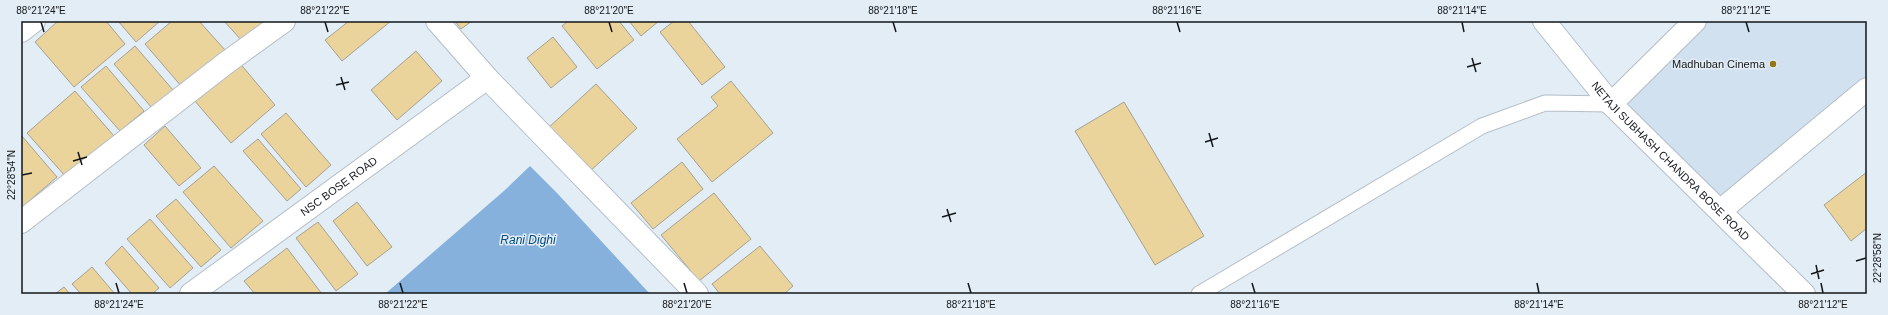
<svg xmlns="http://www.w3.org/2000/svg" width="1888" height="315" viewBox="0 0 1888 315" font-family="Arial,sans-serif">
<rect width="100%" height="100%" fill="#e3edf6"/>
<path fill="#d2e1f0" d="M1708 21H1867V78L1723 203 1622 104Z"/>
<path fill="#86b1dc" d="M530 166 557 193 650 294H385L505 190Z"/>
<path fill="#ebd49b" stroke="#a4a094" d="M58 21H106L125 44 74 87 35 42Z
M118 21H160L136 42Z
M172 21H199L225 50 182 87 145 44Z
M224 21H265L242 41Z
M349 21H391L342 61 325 40Z
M455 21H472L461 29Z
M568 21H619L634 40 597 69 562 26Z
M629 21H659L641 36Z
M674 21H688L725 67 702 85 660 32Z
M553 37 577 67 551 88 527 58Z
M135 46 173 90 152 108 114 64Z
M416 51 442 81 397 120 371 90Z
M238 61 275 105 231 143 194 100Z
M106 66 144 111 120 131 81 87Z
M731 81 773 133 712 182 677 139 718 106 711 97Z
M596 84 637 128 588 173 547 129Z
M75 91 114 136 66 177 27 133Z
M1124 102 1204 236 1155 265 1075 131Z
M286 113 331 165 306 187 261 134Z
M165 126 201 168 179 186 144 145Z
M21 135 57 177 21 208Z
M258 139 301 189 287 201 243 151Z
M682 162 703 189 653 229 631 203Z
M214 166 263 221 231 248 183 192Z
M1867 172V228L1851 241 1824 205Z
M714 193 751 239 699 281 661 235Z
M176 199 221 250 201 267 156 216Z
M357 202 392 247 367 266 333 221Z
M150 219 193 268 170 288 127 239Z
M318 222 358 274 336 291 296 238Z
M122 246 159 288 152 294H132L105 263Z
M760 246 793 286 784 294H720L712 284Z
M287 248 322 294H255L244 281Z
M92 267 115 294H81L72 284Z
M64 287 70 294H55Z"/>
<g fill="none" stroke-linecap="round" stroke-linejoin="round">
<g stroke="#b4bec7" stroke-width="17">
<path id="service" d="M1199 294 1482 126 1545 103 1611 104"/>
</g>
<g stroke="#b4bec7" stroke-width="24">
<g id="minor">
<path d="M437 21 487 78 697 294"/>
<path d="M21 31 34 21"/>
<path d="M1611 104 1695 21"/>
<path d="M1720 211 1867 89"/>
<path d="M21 222 226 63 284 21"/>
<path id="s1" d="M191 294 487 78"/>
</g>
</g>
<g stroke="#b4bec7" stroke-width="24">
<g id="primary">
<path id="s2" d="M1544 21 1611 104 1804 294"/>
</g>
</g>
<use href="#service" stroke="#fff" stroke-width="15"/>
<use href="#minor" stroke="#fff" stroke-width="22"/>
<use href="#primary" stroke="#fff" stroke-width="22"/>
</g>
<path fill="none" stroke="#121619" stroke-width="1.5" d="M41 22 44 32M325 22 328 32M609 22 612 32M893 22 896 32M1177 22 1180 32M1462 22 1464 32M1746 22 1749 32M1472 58 1476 72M1467 67 1481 63M341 77 345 90M336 85 349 82M1209 133 1213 147M1205 142 1218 138M78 152 82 165M73 161 87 157M22 175 32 173M947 209 951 222M942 217 956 213M1856 261 1866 258M1816 265 1819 279M1811 274 1824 270M116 283 119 293M400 283 403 293M684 283 687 293M968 283 971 293M1252 283 1255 293M1537 283 1539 293M1821 283 1823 293"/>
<circle fill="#93751b" stroke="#e3edf6" stroke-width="1.5" cx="1773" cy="64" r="4"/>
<g text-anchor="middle" stroke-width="3" stroke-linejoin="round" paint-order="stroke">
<g font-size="11" fill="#121619" stroke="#e3edf6" text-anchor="end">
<text x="1765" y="68">Madhuban Cinema</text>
</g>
<g font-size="11" fill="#121619" stroke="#e3edf6">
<text dy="4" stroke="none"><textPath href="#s2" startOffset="189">NETAJI SUBHASH CHANDRA BOSE ROAD</textPath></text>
<text dy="4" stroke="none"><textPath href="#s1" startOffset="183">NSC BOSE ROAD</textPath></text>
</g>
<g font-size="12" font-style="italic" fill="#01497d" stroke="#e3edf6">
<text x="528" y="244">Rani Dighi</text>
</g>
</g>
<rect width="1888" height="315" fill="none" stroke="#e3edf6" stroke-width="44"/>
<rect x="22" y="22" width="1844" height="271" fill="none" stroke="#121619" stroke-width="1.5"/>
<g font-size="10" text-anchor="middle" fill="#121619">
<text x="41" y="14">88°21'24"E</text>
<text x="325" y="14">88°21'22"E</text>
<text x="609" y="14">88°21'20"E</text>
<text x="893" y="14">88°21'18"E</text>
<text x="1177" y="14">88°21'16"E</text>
<text x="1462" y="14">88°21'14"E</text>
<text x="1746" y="14">88°21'12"E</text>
<text transform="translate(11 175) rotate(-90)" y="4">22°28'54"N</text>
<text transform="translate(1877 258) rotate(-90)" y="4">22°28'58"N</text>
<text x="119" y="308">88°21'24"E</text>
<text x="403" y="308">88°21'22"E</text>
<text x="687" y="308">88°21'20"E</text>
<text x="971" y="308">88°21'18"E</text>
<text x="1255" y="308">88°21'16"E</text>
<text x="1539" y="308">88°21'14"E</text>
<text x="1823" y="308">88°21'12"E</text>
</g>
</svg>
